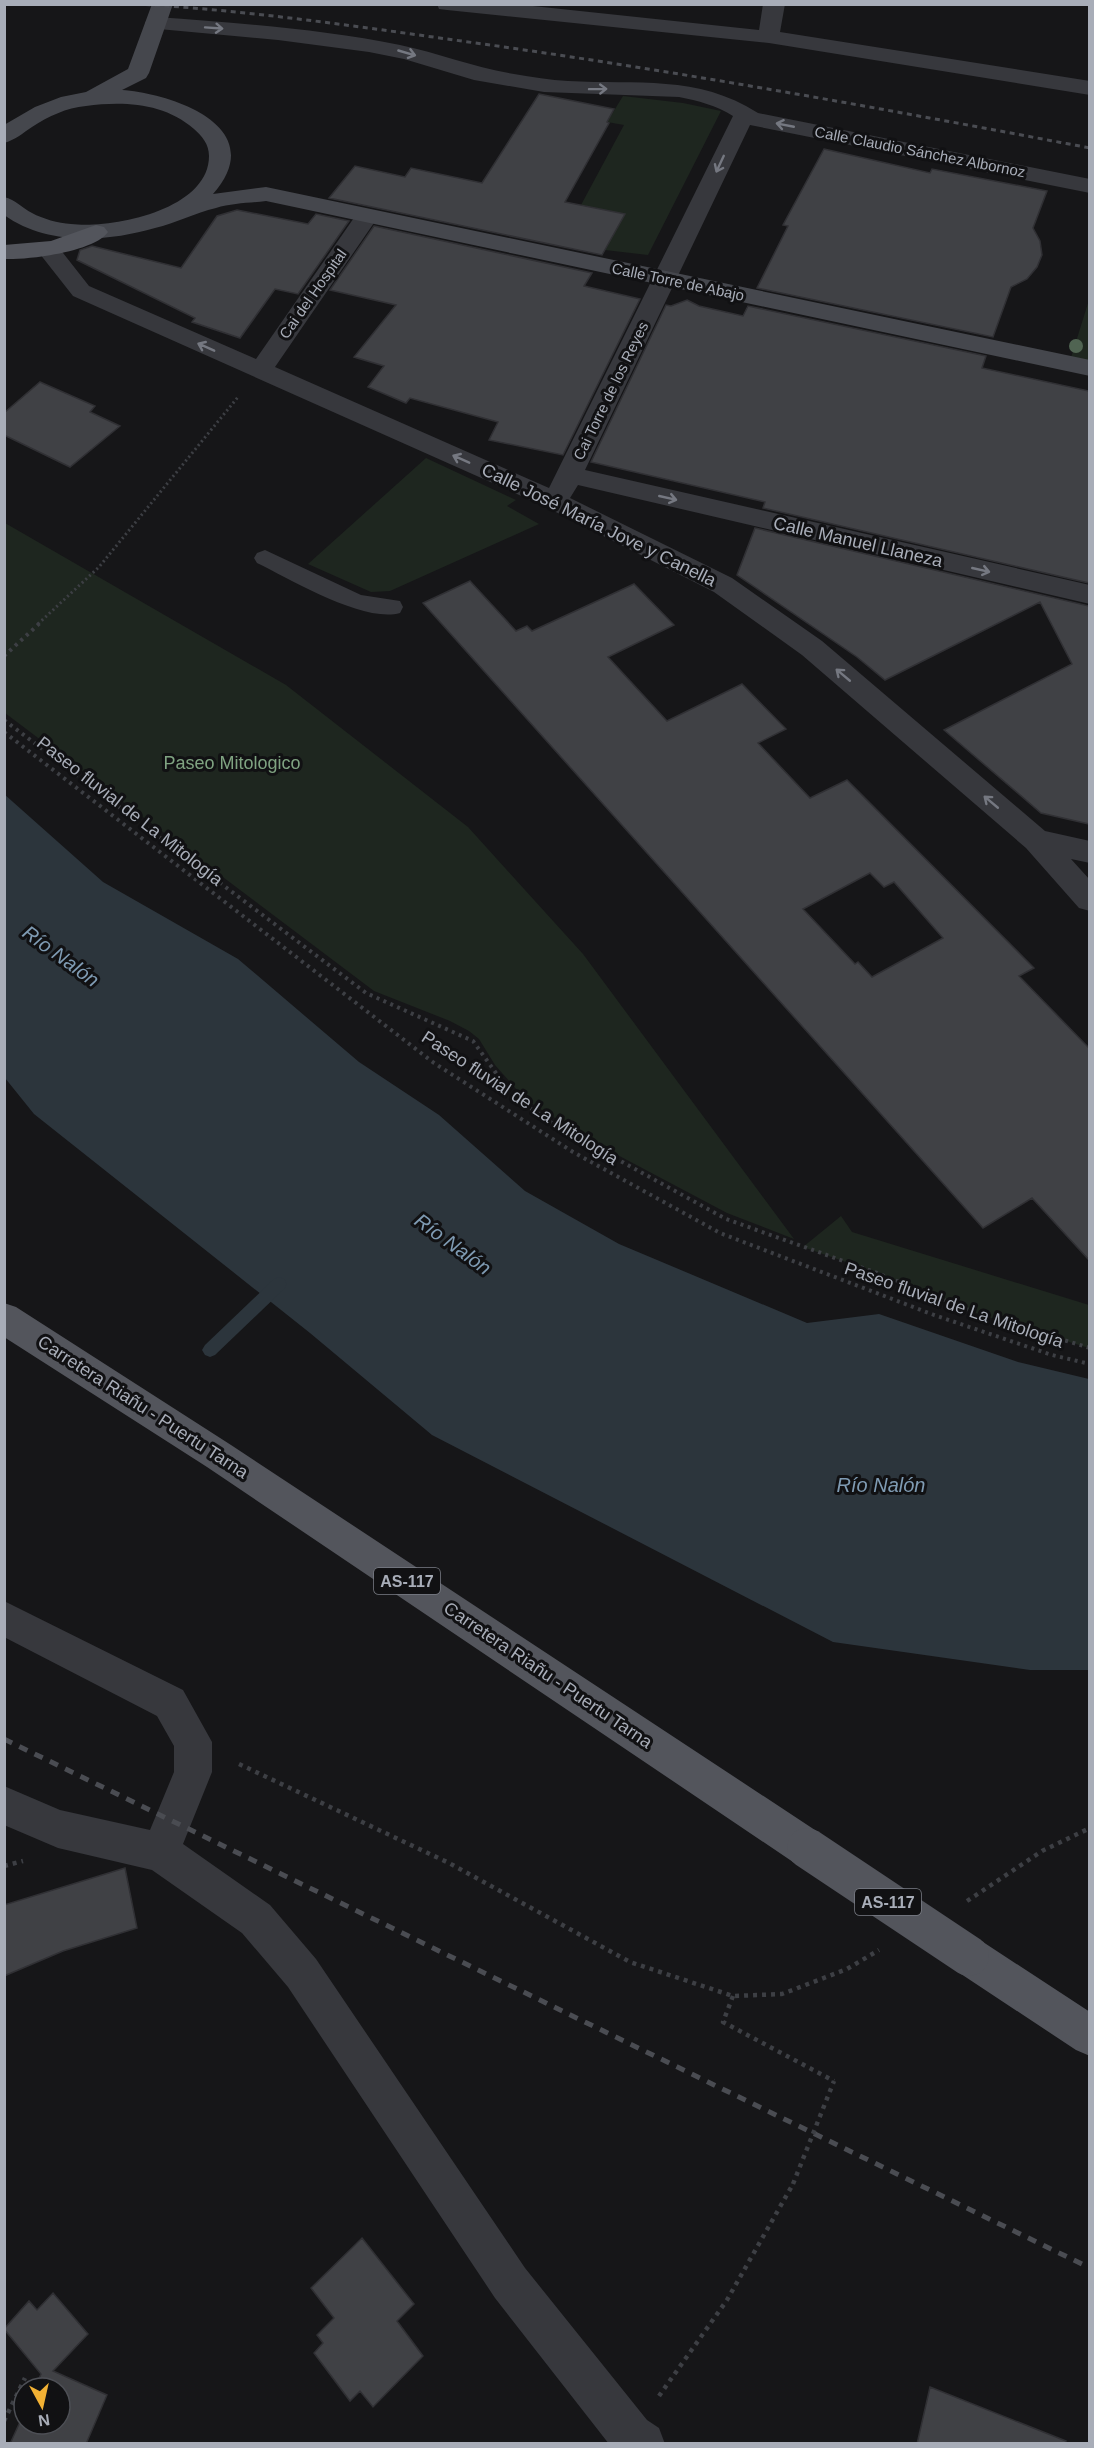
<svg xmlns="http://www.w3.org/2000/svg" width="1094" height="2448" viewBox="0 0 1094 2448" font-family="Helvetica,sans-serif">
<rect width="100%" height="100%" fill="#161618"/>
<path fill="#1e261f" d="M623 96 683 103 721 111 648 255 605 250 625 214 581 205 624 125 607 122Z
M1089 300V368L1069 364Z
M426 458 516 500 507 506 539 524 390 591 371 592 308 564Z
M5 523 286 685 468 827 583 954 794 1239 727 1213 610 1151 542 1110 525 1099 495 1065 479 1039 469 1031 450 1021 374 991 5 713Z
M841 1216 852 1232 1089 1305V1348L981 1315 877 1273 803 1247Z"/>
<path fill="#2c353c" d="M4 794 103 882 238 959 359 1062 439 1115 525 1191 619 1244 807 1323 879 1314 1018 1362 1089 1379V1670H1030L833 1642 432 1435 310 1333 34 1114 5 1078Z"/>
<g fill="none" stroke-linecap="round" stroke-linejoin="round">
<path fill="#2c353c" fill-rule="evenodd" d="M279 1277 284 1279 287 1284 284 1289 215 1355 210 1357 205 1355 202 1350 205 1345 274 1279Z"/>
</g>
<path fill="#404145" stroke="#303034" stroke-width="1.5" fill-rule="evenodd" d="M539 94 614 109 607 122 609 123 565 202 625 214 602 255 329 198 355 166 405 177 411 168 482 183Z
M824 149 930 173 932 169 1047 191 1033 228 1040 241 1042 255 1037 267 1027 279 1011 287 993 337 757 288 788 226 783 225Z
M237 210 308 224 316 214 349 221 298 294 275 289 240 338 192 322 195 318 77 260 80 250 92 246 181 268 217 216Z
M374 226 592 273 584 286 640 299 563 455 489 440 498 422 410 398 406 403 368 387 384 366 354 357 396 305 330 290Z
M687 300 699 306 743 316 748 306 986 356 982 368 1089 391V583L763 508 765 502 591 462 666 305 671 306Z
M40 382 95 406 90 412 120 426 70 467 4 435V413Z
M755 528 1089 606V824L1041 813 944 730 1072 664 1040 602 885 680 857 657 737 575Z
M470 581 516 631 527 626 532 631 634 584 674 625 608 657 667 721 742 684 786 729 758 743 810 798 847 780 1034 968 1019 976 1089 1048V1260L1032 1198 983 1228 423 603ZM870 873 884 887 894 882 943 938 872 977 858 962 855 964 803 909Z
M125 1868 137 1928 63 1951 4 1976V1905Z
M362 2238 414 2304 397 2321 423 2356 373 2407 360 2391 350 2401 314 2353 323 2343 317 2335 334 2318 311 2288Z
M53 2293 88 2334 53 2371 107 2395 86 2444H10L24 2413V2424H60V2388H35L41 2374 4 2329 29 2301 37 2310Z
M930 2387 1066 2441 1065 2444H917Z"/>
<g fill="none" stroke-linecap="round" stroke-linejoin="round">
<path stroke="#3d3f44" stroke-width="3" stroke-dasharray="2 3" stroke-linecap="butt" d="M38 624 99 567 238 397"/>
<path stroke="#3d3f44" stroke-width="4" stroke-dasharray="3 4.5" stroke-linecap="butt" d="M4 656 40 623
M4 720 366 993 473 1041 506 1087 526 1105 555 1125 726 1219 877 1273 981 1315 1090 1348
M4 732 434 1063 573 1152 720 1233 934 1315 1052 1355 1090 1364"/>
<path stroke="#3d3f44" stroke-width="4.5" stroke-dasharray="4 5" stroke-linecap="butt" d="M239 1764 449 1863 630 1962 733 1996 782 1994 847 1969 879 1950
M4 1866 23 1861
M967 1901 1042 1851 1090 1828
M733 1996 723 2022 834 2081
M659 2396 727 2300 793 2184
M4 2421 25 2378"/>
<path fill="#37383d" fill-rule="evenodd" d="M265 550 361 595 400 601 403 607 400 613C363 623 292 580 257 563L254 558 257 553Z"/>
<path fill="#37383d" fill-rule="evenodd" d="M437 4H514L759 30 763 4H785L780 32 1090 81V95L769 43 447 10 439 9Z
M156 17C238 23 320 29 400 45 439 53 475 68 514 74 532 77 550 80 568 81 637 85 697 74 758 113L1090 179V193L750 125 585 470 1090 585V604L578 485 570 498 732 578 822 641 1045 831 1090 841V863L1071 859 1090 880V911L1079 908 1026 848 802 655 714 592 544 506 73 296 36 249 40 244 48 242 56 244 89 286 256 359 358 212 366 210 374 212 378 217 275 367 549 488 733 116C716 105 698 101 679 97L544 92 474 80 404 59 369 52 278 40 148 28 145 23 148 18Z
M4 1601 183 1690 212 1742V1772L183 1844 270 1905 316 1959 525 2268 647 2420 659 2428 665 2444H609L495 2298 288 1987 242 1933 152 1870 58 1848 4 1825V1786L60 1810 150 1830 174 1772V1746L157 1716 4 1637Z"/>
<path fill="#45474d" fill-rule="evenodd" d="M152 4H173L149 73 146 78 122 90C175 94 271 128 213 194L266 187 1090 360V376L266 201C250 203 232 203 216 208 195 213 176 223 155 228 106 242 48 246 4 215V197C16 200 22 208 32 213 43 219 58 223 71 224 112 229 209 210 209 156 209 144 202 136 194 129 164 103 124 101 86 106 66 108 49 116 32 127 23 133 15 140 4 143V125L35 107 61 97 86 92 128 69Z"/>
<path fill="#53555c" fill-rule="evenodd" d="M96 225 104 227 108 232C94 252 28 260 4 259V245L51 241Z
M4 1303 16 1307 231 1445 821 1834 826 1848 821 1862 807 1867 793 1862 207 1467 4 1337Z
M969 1936 983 1942 1090 2012V2056L1076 2050 955 1970 949 1956 955 1942Z"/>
<path stroke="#4a4c52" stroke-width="3" stroke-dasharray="5 4.5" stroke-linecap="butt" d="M136 4C243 10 348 25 454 40 667 69 879 108 1090 148"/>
<path stroke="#4a4c52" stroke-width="5" stroke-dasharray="9 8" stroke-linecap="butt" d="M4 1739 1090 2268"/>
<path stroke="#3d3f44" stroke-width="4.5" stroke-dasharray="4 5" stroke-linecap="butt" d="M793 2184 834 2081"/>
<path stroke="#53555c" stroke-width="40" d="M807 1848 969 1956"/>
</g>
<circle fill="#506452" cx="1076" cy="346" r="7"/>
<defs><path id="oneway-shaft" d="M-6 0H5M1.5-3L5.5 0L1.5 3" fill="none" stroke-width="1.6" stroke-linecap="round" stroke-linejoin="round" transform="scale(1.5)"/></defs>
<g stroke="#757881">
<use href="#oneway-shaft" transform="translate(214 28) rotate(4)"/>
<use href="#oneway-shaft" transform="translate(407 53) rotate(16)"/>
<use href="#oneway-shaft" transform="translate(598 89) rotate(-1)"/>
<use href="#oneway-shaft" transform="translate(785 125) rotate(-169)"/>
<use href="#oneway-shaft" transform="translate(720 164) rotate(115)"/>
<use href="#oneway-shaft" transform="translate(206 347) rotate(-156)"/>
<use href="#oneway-shaft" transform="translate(461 459) rotate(-156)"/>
<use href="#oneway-shaft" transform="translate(668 498) rotate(13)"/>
<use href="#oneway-shaft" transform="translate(981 570) rotate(13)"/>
<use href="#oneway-shaft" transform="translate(843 675) rotate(-140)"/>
<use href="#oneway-shaft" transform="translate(991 802) rotate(-140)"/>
</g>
<g text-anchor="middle" stroke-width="6" stroke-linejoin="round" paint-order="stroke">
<g font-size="15" fill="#a8adb8" stroke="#111113">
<text transform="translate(920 152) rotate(11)" y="5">Calle Claudio Sánchez Albornoz</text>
<text transform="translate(678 282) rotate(12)" y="5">Calle Torre de Abajo</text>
<text transform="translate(313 294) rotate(-55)" y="5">Cai del Hospital</text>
<text transform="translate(611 391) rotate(-64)" y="5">Cai Torre de los Reyes</text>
</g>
<g fill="#111113" stroke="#7b7e86" stroke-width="1.5">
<rect x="374" y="1568" width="66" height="26" rx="4.5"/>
<rect x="855" y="1889" width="66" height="26" rx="4.5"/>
</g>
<g font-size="16" font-weight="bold" fill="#a8adb8">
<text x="407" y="1587">AS-117</text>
<text x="888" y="1908">AS-117</text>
</g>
<g font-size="18" fill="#a8adb8" stroke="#111113">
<text transform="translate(599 525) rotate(26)" y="6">Calle José María Jove y Canella</text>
<text transform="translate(858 542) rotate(13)" y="6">Calle Manuel Llaneza</text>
<text transform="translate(130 811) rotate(38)" y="6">Paseo fluvial de La Mitología</text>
<text transform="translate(520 1098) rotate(33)" y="6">Paseo fluvial de La Mitología</text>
<text transform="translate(954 1305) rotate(19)" y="6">Paseo fluvial de La Mitología</text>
<text transform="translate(143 1407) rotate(33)" y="6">Carretera Riañu - Puertu Tarna</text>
<text transform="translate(548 1675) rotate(34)" y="6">Carretera Riañu - Puertu Tarna</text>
</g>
<g font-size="18" fill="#7fa381" stroke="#111113">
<text x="232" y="769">Paseo Mitologico</text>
</g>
<g font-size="20" font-style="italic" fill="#7f9bb3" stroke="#111113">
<text transform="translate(61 956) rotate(36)" y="7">Río Nalón</text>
<text transform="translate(453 1244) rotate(36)" y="7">Río Nalón</text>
<text x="881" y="1492">Río Nalón</text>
</g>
</g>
<rect width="1094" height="2448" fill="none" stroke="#a8adb8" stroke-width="12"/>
<g transform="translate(42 2406) rotate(172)"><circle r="28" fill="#111113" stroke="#4d4f55" stroke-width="1.5"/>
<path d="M0-4.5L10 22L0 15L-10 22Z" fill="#f2b134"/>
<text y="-9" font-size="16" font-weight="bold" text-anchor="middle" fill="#a8adb8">N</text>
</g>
</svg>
